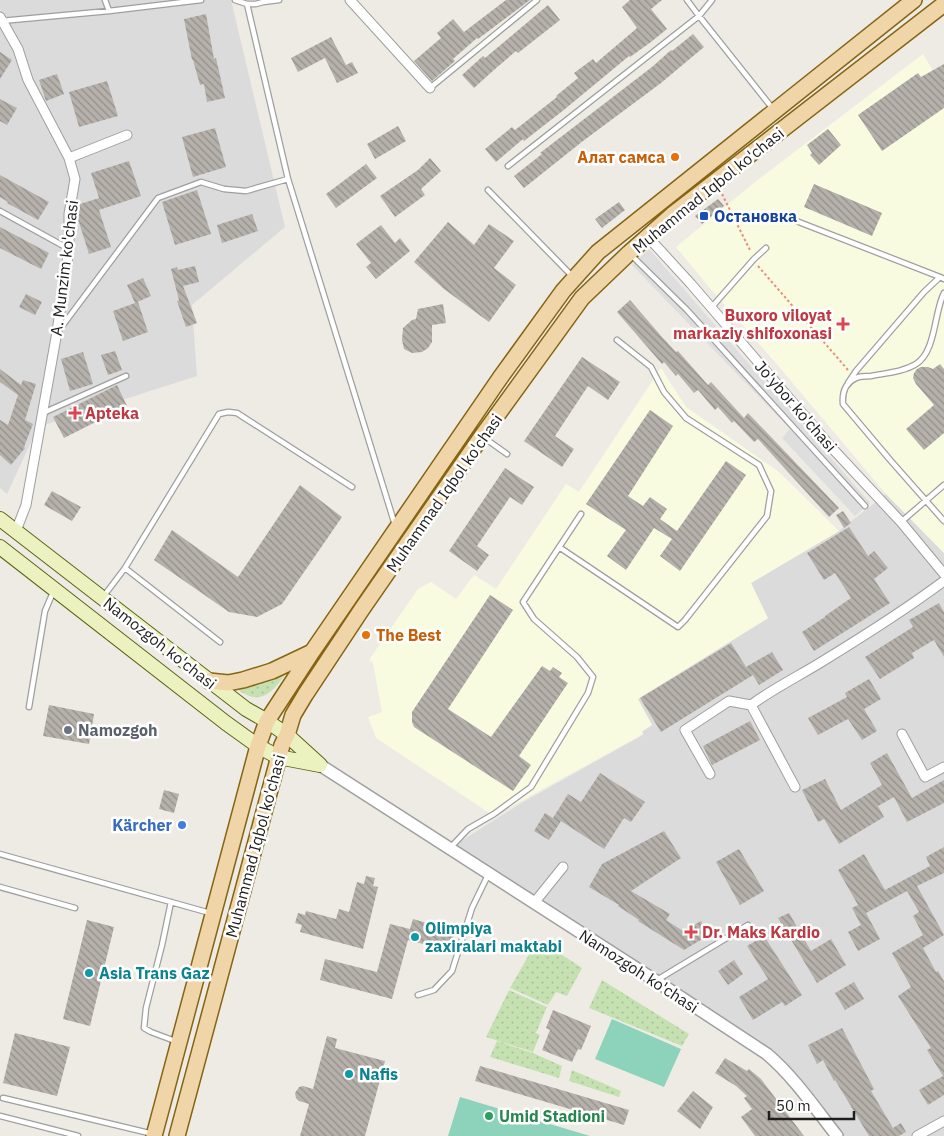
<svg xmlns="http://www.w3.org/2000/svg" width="944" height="1136" viewBox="0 0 944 1136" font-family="'IBM Plex Sans',sans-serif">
<defs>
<pattern id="grass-dots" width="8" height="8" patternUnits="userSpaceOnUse" patternTransform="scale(1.25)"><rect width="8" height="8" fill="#c6e1b1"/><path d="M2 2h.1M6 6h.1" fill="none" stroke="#aac198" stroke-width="1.8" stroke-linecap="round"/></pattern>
<pattern id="building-back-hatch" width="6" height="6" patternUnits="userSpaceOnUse" patternTransform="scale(1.25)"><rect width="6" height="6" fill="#b6b1ab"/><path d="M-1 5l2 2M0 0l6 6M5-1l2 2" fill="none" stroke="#938f8b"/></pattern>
</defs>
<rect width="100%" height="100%" fill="#eeebe5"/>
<path fill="#dcdbdb" d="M0 0H231L285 227 192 305 197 376 38 427 7 494 0 488Z
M886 494 944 553V1136H837L780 1066 450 848 523 802 643 735 642 732 652 725 637 699 767 619 751 583 839 531Z"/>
<path fill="#f9fbe1" d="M923 54 944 90V553L886 494 775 362 709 287 676 247 755 182Z
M661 368 686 407 779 472 839 531 751 583 768 618 638 699 652 725 642 731 643 734 494 816 376 738 368 717 382 712 373 663 369 660 418 589 431 582 456 599 474 575 496 589 566 484 579 492Z"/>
<path fill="url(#grass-dots)" d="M289 670C280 681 269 700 253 697 247 696 240 691 235 688Z
M538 939 582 968 567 996 556 992 548 1005 510 988Z
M602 980 689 1034 682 1046 589 1008Z
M509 990 547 1007 536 1033 540 1035 533 1052 486 1037Z
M497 1041 533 1053 562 1066 559 1078 490 1057Z
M572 1070 621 1091 619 1097 569 1081Z"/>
<path fill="#8dd3bb" d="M612 1019 681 1049 664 1087 595 1059Z
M460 1097 590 1136H448Z"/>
<path fill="#dedede" d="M649 249 870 503 855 516 782 438 790 429 632 265Z"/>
<path fill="url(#building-back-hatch)" d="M506 0H530L478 39 477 38 453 59 455 61 432 81 414 61 441 38 437 33 453 19 464 32Z
M630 0H662L651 9 667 29 651 42 630 57 629 56 565 109 524 141 523 139 496 162 485 149 512 127 515 130 557 97 556 96 578 78 574 73 593 59 596 63 637 28 622 7Z
M548 5 560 20 518 53 516 51 495 69 474 88 462 75 483 56 485 58Z
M206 14 214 59 216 58 225 98 207 102 204 84 200 85 193 60H192L184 19Z
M693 34 704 47 661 83 583 141 524 188 514 176 542 154 540 153 652 67 671 50 672 51Z
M331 37 346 65 352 62 358 73 337 83 325 58 298 72 291 58Z
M0 52 12 60 0 79Z
M944 64V108L882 151 858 115 918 73 921 77Z
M57 74 64 94 46 101 39 80Z
M107 81 118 116 79 127 69 92Z
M0 99 17 108 7 125 0 121Z
M398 126 406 141 375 159 367 144Z
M215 128 226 167 193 177 182 137Z
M828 129 841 145 819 165 810 155 812 153 807 145Z
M430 158 441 171 421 189 425 195 395 217 380 196 418 170Z
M129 161 141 196 99 210 111 247 89 254 76 213 77 205 99 198 91 173Z
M366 164 377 178 336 208 326 194Z
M0 175 49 202 38 220 7 203 8 202 0 197Z
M814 184 882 213 872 236 804 207Z
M197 190 211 234 175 245 162 202Z
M718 199 724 206 702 224 695 216Z
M619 202 625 210 602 228 595 219Z
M252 214 258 231 222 243 217 225Z
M448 222 474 245 489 224 514 241 494 268 516 285 489 322 444 289 414 262Z
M381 225 395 243 400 238 410 251 376 279 366 267 371 263 356 244Z
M0 227 49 253 41 269 0 248Z
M195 266 199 282 183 286 197 323 186 327 177 301 179 300 171 269 177 267 178 270Z
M143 278 151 296 135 303 127 285Z
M26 294 42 302 35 315 19 307Z
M630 300 662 337 676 352 678 351 708 385 711 382 744 418 748 413 839 508 829 517 758 439 754 442 734 421 732 423 718 407 715 410 698 390 694 393 678 374 676 376 664 362 662 364 617 312Z
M138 302 148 332 123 341 113 311Z
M443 304 446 323 432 325V342L428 348 422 352 412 353 404 349 402 340 403 328 412 320 416 319 418 309Z
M115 351 122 370 108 375 101 355Z
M83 352 93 384 70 391 61 359Z
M582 357 620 382 608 400 588 386 555 436 574 449 562 467 524 441Z
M940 364 944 369V433L924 450 906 429 934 405 916 384 913 378 914 373 917 369 921 367H928L933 369Z
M0 369 21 385 23 380 36 384 25 420 33 424 24 447 25 448 11 465 0 455V420L8 425 18 395 0 382Z
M117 385 127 406 64 438 53 417Z
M650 410 673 426 628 496 643 506 650 497 667 509 660 519 677 531 726 461 746 475 680 571 660 556 672 539 654 528 626 570 607 556 626 530 586 504Z
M505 468 534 487 522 505 510 497 477 546 489 555 477 571 449 551Z
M300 485 342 517 282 604 257 617 229 612 154 560 172 530 238 577Z
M52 491 81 507 72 521 44 505Z
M843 511 851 523 844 528 836 515Z
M849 527 868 556 874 551 888 568 874 579 890 603 814 651 802 632 825 617V616L851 598 835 573 824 580 807 553Z
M490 595 513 610 448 709 491 737 542 666 550 671 553 667 562 673 559 677 568 683 519 756 531 765 513 791 414 727 412 722V712Z
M939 603 944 612V657L934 640 912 653 914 658 880 679 865 657 913 627 909 620Z
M731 643 746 667 772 652 783 670 759 685 753 675 661 732 640 698Z
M869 679 881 699 864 709 877 731 862 740 848 719 818 735 808 718 847 697 845 693Z
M49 705 94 714 89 744 43 736Z
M750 721 760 740 712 765 703 746Z
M887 753 912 798 944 780V803L907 822 894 797 878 806 884 817 839 844 824 819 818 822 802 790 825 779 841 810 882 785 870 763Z
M600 773 645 802 631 822 624 818 604 849 561 821 549 840 534 831 545 813 553 818 568 794 581 802Z
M164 790 179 794 174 813 159 809Z
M664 831 681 858 631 891 670 914 666 920 683 931 701 921 709 935 684 950 638 921 639 920 618 906 619 905 589 887 602 864Z
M944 847V873L917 886 944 935 923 948 936 972 938 971 944 981V1095L928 1105 919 1090 943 1076 927 1050 931 1048 898 996 911 987 892 953 923 935 913 916 919 912 907 891 866 913 880 939 858 951 848 932 861 925 852 908 858 905 838 870 864 854 885 890 930 866 926 857Z
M739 849 764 891 740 905 716 862Z
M366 876 375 878 373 886 378 887 363 949 300 932 302 925 295 923 298 913 305 915 306 911 336 919 339 909 349 912 357 882 364 884Z
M789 913 811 951 831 939 846 965 817 983 778 918Z
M413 919 455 931 450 951 408 940 392 999 320 980 325 959 377 972 390 924 410 929Z
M87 920 114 927 90 1026 63 1019Z
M764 936 802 995 785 1006 782 1002 753 1020 739 997 768 979 747 946Z
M734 960 743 974 728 985 718 971Z
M854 982 864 999 845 1010 835 993Z
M553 1010 591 1026 581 1050 578 1049 572 1062 542 1050 550 1030 546 1028Z
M842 1028 874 1089 871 1091 893 1128 901 1123 906 1132 899 1136H869L835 1080 834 1081 823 1060 817 1064 808 1045Z
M15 1033 70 1047 57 1096 3 1083Z
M327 1036 337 1039 335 1048 385 1061 365 1136H300L309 1104 299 1101 296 1098 295 1093 299 1087 303 1086 313 1089Z
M725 1058 747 1071 749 1069 761 1079 804 1136H755L741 1117 752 1109 744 1098 747 1096 736 1086 715 1073Z
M480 1066 629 1110 624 1125 475 1081Z
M693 1091 713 1107 700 1129 677 1111Z"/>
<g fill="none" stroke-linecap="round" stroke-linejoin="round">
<g stroke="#9f9f9f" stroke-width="7">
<path id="service" d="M105 0 109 11
M235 0 247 4 288 179 395 525
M687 0 699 16 773 109
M263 2 279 0
M247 4H256L263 2 264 0
M1 21 109 11 201 0
M430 88 537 0
M508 166 699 16 712 0
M488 190 573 277
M0 211 69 249
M786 217 940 277
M630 254 687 310 865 506
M944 293C934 312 936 352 916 364 903 372 886 373 871 376 866 376 860 376 856 378 845 383 842 393 843 404L891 461 944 521
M711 308 754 259 766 248
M60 329 158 198 201 182 224 189 246 191 288 179
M848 383 856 371 924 292 940 277 944 279
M43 413 126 376
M483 437 507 454
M901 522 944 485
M559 547 678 627 685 620 767 516 771 491 759 465 686 418 664 392 651 367 617 340
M125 568 219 414 228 412 237 413 352 487
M103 597 125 568 220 642
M29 707 45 611 54 590
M451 847 468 829 494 814 531 787 588 693 593 677 577 657 534 619 523 602 581 514
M0 854 210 913
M0 887 75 908
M171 902 162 945 146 1008 144 1028 151 1032 175 1041
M657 980 748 925
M418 995 434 990 452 971 472 908 488 875
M3 1098 153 1134
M0 1116 78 1136"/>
</g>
<g stroke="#9f9f9f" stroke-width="11">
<path id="minor" d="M350 0 430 88
M0 17 18 49 28 80 69 158 75 179 69 214V249L57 332 26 505 16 531
M69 158 127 135
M648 237 691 284 832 448 901 522 944 574
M751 705 795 787
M902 734 925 777 944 767
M710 774 685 730 729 701 751 705C774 688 799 676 823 661 864 636 905 610 944 581
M534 903 563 867
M917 1136 944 1121"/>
</g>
<g stroke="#9f9f9f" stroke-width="14">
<path id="tertiary" d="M320 765 656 981 767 1054C794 1077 815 1108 837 1136"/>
</g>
<g stroke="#596713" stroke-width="16">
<path id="secondary" d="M0 519 246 709 267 721 287 735 320 765
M0 547 226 723 258 746 278 757 320 765"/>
</g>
<g stroke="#856513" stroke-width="18">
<path id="primary" d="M209 681 228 683 243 680 272 671 310 653
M154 1136 258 746 267 721 312 652 500 378 563 291 598 252 914 0
M177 1136 282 745 287 735 293 715 305 695 362 609 482 436 582 298 629 253 672 215 944 4"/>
</g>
<path stroke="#e88d7c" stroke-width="2" stroke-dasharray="2.5 2.5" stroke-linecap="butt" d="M722 194 751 252
M758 266 848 370"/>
<use href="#service" stroke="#fff" stroke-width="4.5"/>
<use href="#minor" stroke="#fff" stroke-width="9"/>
<use href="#tertiary" stroke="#fff" stroke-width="11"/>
<use href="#secondary" stroke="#ecf1c0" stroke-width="14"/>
<use href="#primary" stroke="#f0d5a8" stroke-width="15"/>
</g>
<g fill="#e8710a" stroke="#fff" stroke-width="2">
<circle cx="675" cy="157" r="5"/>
<circle cx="366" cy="635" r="5"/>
</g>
<rect fill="#1a4fb4" stroke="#fff" stroke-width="2" x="699" y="211" width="10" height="10" rx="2.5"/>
<g fill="#e0444e" stroke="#fff" stroke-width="2">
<path d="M840.5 316.5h5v5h5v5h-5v5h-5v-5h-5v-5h5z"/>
<path d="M72.5 405.5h5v5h5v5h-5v5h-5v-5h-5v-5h5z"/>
<path d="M688.5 924.5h5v5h5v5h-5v5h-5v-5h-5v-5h5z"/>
</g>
<circle fill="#6b7280" stroke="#fff" stroke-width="2" cx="68" cy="730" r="5"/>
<circle fill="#3f7fe0" stroke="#fff" stroke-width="2" cx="182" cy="825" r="5"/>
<g fill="#0f9aa8" stroke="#fff" stroke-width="2">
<circle cx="415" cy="937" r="5"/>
<circle cx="89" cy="973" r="5"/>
<circle cx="349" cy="1074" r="5"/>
</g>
<circle fill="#2e9e5b" stroke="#fff" stroke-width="2" cx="489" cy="1116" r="5"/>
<g text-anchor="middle" stroke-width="5" stroke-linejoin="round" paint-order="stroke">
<g font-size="16" font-weight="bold" fill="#c56008" stroke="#fff" text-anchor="end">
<text x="665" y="163">Алат самса</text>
<text x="376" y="641" text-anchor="start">The Best</text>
</g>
<g font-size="16" fill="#1e1e1e" stroke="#fff">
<text transform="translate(708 190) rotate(-39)" y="6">Muhammad Iqbol ko'chasi</text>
<text transform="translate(64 268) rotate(-83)" y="6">A. Munzim ko'chasi</text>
<text transform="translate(796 406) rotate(49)" y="6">Jo'ybor ko'chasi</text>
<text transform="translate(444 493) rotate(-55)" y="6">Muhammad Iqbol ko'chasi</text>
<text transform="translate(160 643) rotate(38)" y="6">Namozgoh ko'chasi</text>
<text transform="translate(255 846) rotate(-75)" y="6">Muhammad Iqbol ko'chasi</text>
<text transform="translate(639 971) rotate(33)" y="6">Namozgoh ko'chasi</text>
</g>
<g font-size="16" font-weight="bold" fill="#164399" stroke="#fff" text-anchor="start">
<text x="714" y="222">Остановка</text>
</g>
<g font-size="16" font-weight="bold" fill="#be3a42" stroke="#fff" text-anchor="start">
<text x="832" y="321" text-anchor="end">Buxoro viloyat<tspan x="832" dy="18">markaziy shifoxonasi</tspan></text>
<text x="85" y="419">Apteka</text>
<text x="702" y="938">Dr. Maks Kardio</text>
</g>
<g font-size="16" font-weight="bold" fill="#5b616d" stroke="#fff" text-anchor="start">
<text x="78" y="736">Namozgoh</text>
</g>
<g font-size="16" font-weight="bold" fill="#366cbe" stroke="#fff" text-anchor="end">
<text x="172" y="831">Kärcher</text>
</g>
<g font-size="16" font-weight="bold" fill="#0d838f" stroke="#fff" text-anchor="start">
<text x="425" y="934">Olimpiya<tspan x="425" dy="18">zaxiralari maktabi</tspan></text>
<text x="99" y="979">Asia Trans Gaz</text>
<text x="359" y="1080">Nafis</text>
</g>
<g font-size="16" font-weight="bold" fill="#27864d" stroke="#fff" text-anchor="start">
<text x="499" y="1122">Umid Stadioni</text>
</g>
</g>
<path d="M769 1111v8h85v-8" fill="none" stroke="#1e1e1e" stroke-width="2.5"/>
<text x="776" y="1111" font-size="15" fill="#1e1e1e" stroke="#ffffff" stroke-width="4" paint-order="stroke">50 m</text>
</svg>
